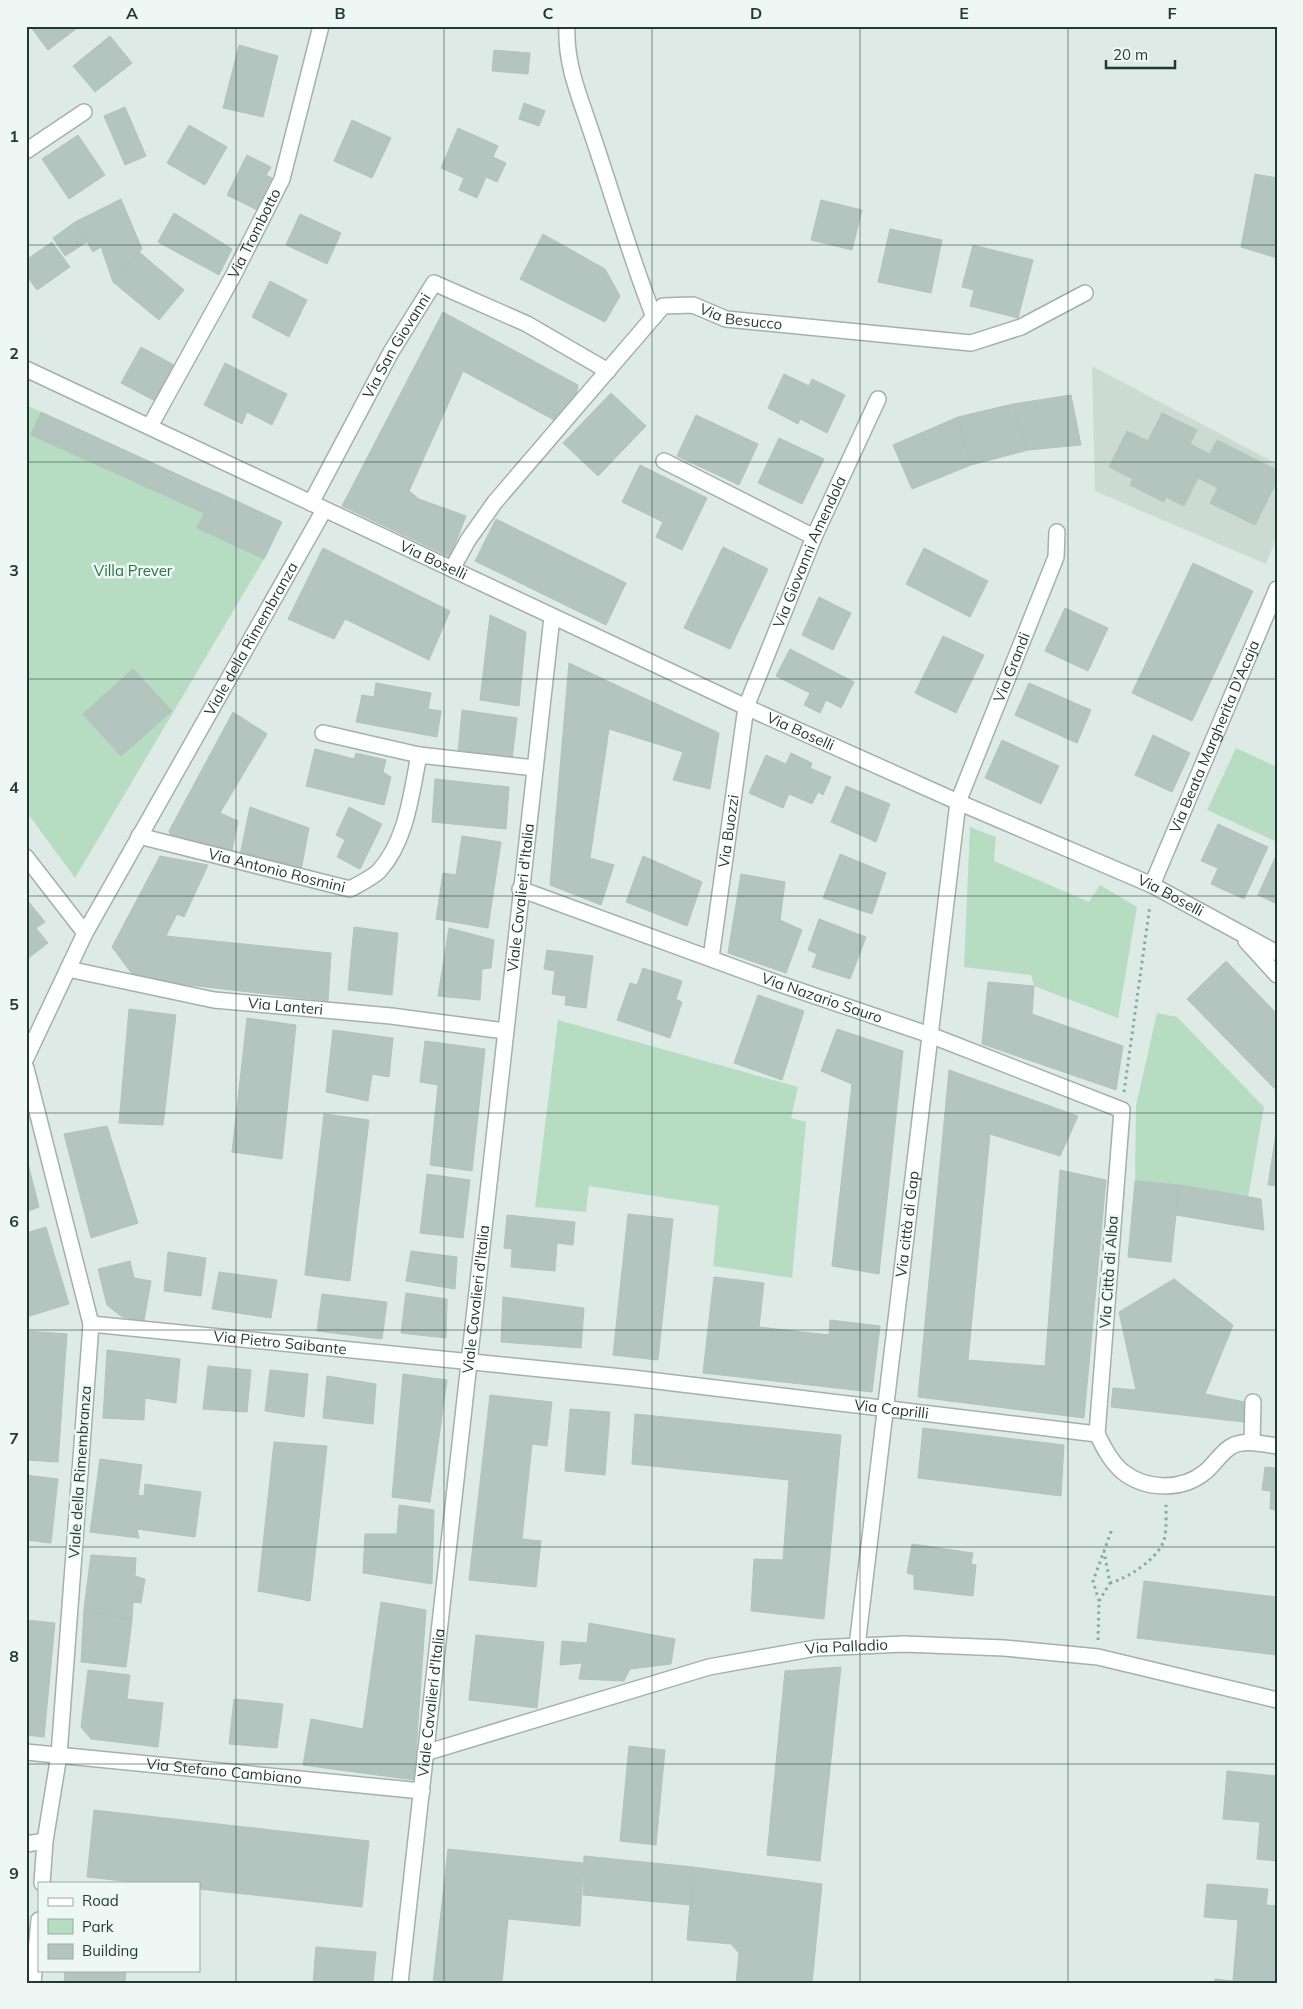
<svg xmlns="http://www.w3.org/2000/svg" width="1303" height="2009" viewBox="0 0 1303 2009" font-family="Mulish,sans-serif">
<rect width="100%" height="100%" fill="#deeae5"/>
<path fill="#ccdad4" d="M1092 366 1277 464V536L1266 564 1095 491Z"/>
<path fill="#b6ddc1" d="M26 405 282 522 264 559 75 878 26 811Z
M1236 748 1277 767V842L1207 810Z
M970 827 996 837 994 861 1089 902 1100 885 1137 907 1118 1018 1034 986 1031 975 964 967Z
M1157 1013 1177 1017 1264 1107 1248 1197 1135 1181 1136 1106Z
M558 1020 798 1087 791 1118 806 1122 792 1278 713 1266 719 1206 589 1186 586 1212 535 1207Z"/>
<path fill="#b3c5be" stroke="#b0c4bc" d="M30 26H80L48 50Z
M110 36 132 63 95 92 73 66Z
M239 45 278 56 263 117 223 108Z
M494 50 530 53 528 74 492 71Z
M524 103 545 111 539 126 519 119Z
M125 107 146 156 125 165 104 116Z
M352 120 391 138 372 178 334 161Z
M189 125 227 147 205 185 167 163Z
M458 128 498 146 493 157 506 163 497 182 486 177 477 198 459 190 464 178 441 168Z
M78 135 105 175 69 199 42 159Z
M247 155 271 167 266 175 272 178 265 192 270 195 261 212 227 195Z
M1255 174 1277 178V258L1241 247Z
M121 199 142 249 113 282 101 247 93 252 75 222Z
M821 200 862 210 852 250 811 240Z
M174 213 232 249 219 275 158 242Z
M300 214 341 233 327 264 286 245Z
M75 222 87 242 65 256 53 238Z
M890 229 942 240 931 293 878 282Z
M543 234 605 269 620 296 605 322 520 279Z
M52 242 70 267 37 290 26 275V260Z
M973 245 1033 260 1018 318 970 306 974 290 962 287Z
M139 252 184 290 159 320 113 282Z
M270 281 307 300 289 337 252 317Z
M443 312 578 385 574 407 556 421 463 371 409 491 419 499 466 516 450 557 342 506Z
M141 347 174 365 155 401 121 383Z
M225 363 287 394 272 425 247 412 242 424 204 405Z
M784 374 809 386 812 379 845 395 827 433 800 419 798 424 768 408Z
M611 393 646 426 598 476 563 443Z
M1071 395 1081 445 1028 450 1013 404Z
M1013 404 1028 450 971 465 958 417Z
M41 412 214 491 204 513 31 435Z
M1162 413 1197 430 1190 444 1210 454 1217 440 1277 470V481L1255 525 1210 503 1218 488 1198 478 1184 506 1166 497 1164 502 1130 485 1133 479 1109 467 1127 431 1148 441Z
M696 415 758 444 739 485 677 456Z
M958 417 971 465 912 489 893 445Z
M779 438 824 459 802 504 758 483Z
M640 465 707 498 682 550 656 537 663 522 622 502Z
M215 491 282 522 264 559 197 528Z
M496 519 626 583 606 625 475 561Z
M723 547 768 569 730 649 684 628Z
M323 548 450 611 429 660 345 619 334 639 288 619Z
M924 548 988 581 970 617 906 584Z
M1193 563 1253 591 1192 721 1132 693Z
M819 597 851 613 833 650 802 635Z
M1065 608 1108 628 1088 671 1045 651Z
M490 615 526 632 519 706 480 700Z
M943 636 984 655 956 713 915 693Z
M790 649 854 682 841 708 826 700 820 713 804 705 810 693 776 676Z
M569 663 719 733 710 789 673 780 683 752 609 729 590 858 614 865 601 905 550 885Z
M133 669 172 711 121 756 83 714Z
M376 683 431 693 428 709 441 711 437 737 356 722 362 695 374 697Z
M1029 683 1091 710 1077 743 1015 715Z
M462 710 517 718 512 759 458 752Z
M233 712 267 734 220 813 238 821 231 855 172 840 169 831Z
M1153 735 1190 753 1172 792 1135 775Z
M1002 740 1059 766 1041 804 985 778Z
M315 749 354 759 356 753 386 760 383 772 391 777 384 805 306 786Z
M791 753 812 763 810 768 831 777 823 795 818 792 812 804 789 794 783 808 749 793 766 755 786 764Z
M435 779 509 787 506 829 432 822Z
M846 786 890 804 876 842 831 822Z
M250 807 309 828 300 876 239 860Z
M349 807 382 824 360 869 337 857 345 840 336 835Z
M1218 824 1268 847 1244 899 1211 884 1218 868 1201 861Z
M462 836 501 842 488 928 436 919 443 873 456 875Z
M840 854 886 873 872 914 823 898Z
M160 856 208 865 184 917 177 914 166 936 331 953 328 1001 136 979 112 947Z
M643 856 702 882 687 926 626 902Z
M1275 858 1277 859V904L1258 895Z
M741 874 785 882 780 920 802 930 786 973 728 953Z
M28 901 45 922 36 928 48 943 26 960V903Z
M819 919 866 937 850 979 812 967 817 954 808 950Z
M354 927 398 933 392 995 348 990Z
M449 928 494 940 491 968 482 969 480 1000 438 996Z
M547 950 593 956 586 1008 565 1005 566 996 552 994 555 971 544 969Z
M1226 961 1277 1014V1091L1187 999Z
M643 968 682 981 676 999 682 1002 670 1038 617 1020 630 983 637 985Z
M988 982 1034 986 1032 1014 1123 1046 1116 1090 982 1044Z
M758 995 804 1011 782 1080 734 1063Z
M129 1009 176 1015 163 1125 119 1123Z
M247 1018 296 1025 282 1159 232 1152Z
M837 1029 903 1051 879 1274 832 1266 852 1084 821 1071Z
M333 1030 393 1038 389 1077 372 1074 368 1101 326 1092Z
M425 1041 485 1049 472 1171 430 1165 438 1085 420 1082Z
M949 1070 1078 1116 1060 1156 990 1134 968 1360 1045 1366 1060 1170 1106 1180 1084 1418 918 1397Z
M324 1114 369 1120 350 1281 305 1275Z
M107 1126 138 1223 91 1238 64 1134Z
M1277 1127V1186L1268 1185Z
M26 1156 39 1207 26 1212Z
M427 1174 470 1180 463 1238 420 1233Z
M1135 1181 1179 1185 1171 1262 1128 1257Z
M1179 1185 1261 1199 1264 1230 1176 1215Z
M628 1214 673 1219 658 1360 613 1355Z
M507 1215 575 1222 573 1245 557 1243 555 1271 511 1267 512 1249 504 1248Z
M46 1227 69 1304 26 1317V1233Z
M411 1251 457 1257 455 1289 406 1281Z
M168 1252 206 1258 201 1296 164 1291Z
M130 1261 134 1278 151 1281 144 1321 122 1317 107 1305 98 1269Z
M219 1272 277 1280 271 1318 212 1309Z
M714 1277 764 1283 759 1327 829 1335 830 1320 880 1326 872 1392 703 1373Z
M1174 1279 1233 1325 1205 1394 1245 1402 1244 1422 1111 1407 1113 1388 1136 1390 1119 1312Z
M406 1293 447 1299 446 1338 401 1333Z
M322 1294 387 1302 382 1339 317 1331Z
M503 1297 584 1308 581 1348 501 1342Z
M26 1331 67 1334 58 1462 26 1460Z
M107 1350 180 1359 176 1403 145 1398 144 1420 103 1418Z
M208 1366 251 1370 247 1412 203 1409Z
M270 1370 308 1374 304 1417 265 1411Z
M403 1374 447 1380 430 1502 392 1497Z
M327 1376 376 1384 373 1424 323 1418Z
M490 1395 552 1402 547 1446 532 1444 522 1539 541 1541 536 1587 469 1580Z
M570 1409 610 1412 605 1475 565 1471Z
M635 1414 841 1435 824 1619 751 1611 754 1559 783 1560 789 1480 632 1464Z
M923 1428 1064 1445 1061 1496 918 1478Z
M274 1442 327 1446 310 1601 258 1591Z
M100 1459 142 1465 138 1495 144 1496 145 1484 201 1492 195 1537 137 1529 139 1538 90 1532Z
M1265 1467 1277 1468V1510L1270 1509 1271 1491 1262 1490Z
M26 1475 58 1479 51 1543 26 1540Z
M399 1505 434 1510 432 1584 363 1573 365 1534H397Z
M912 1544 973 1553 971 1564 976 1565 973 1596 914 1589V1575L907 1573Z
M91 1555 136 1558 135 1576 145 1579 141 1603 133 1602 132 1620 84 1609Z
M1144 1581 1277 1597V1655L1137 1638Z
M381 1602 426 1610 414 1780 303 1765 311 1719 363 1729Z
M84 1609 132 1620 126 1667 81 1662Z
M26 1620 55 1623 44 1737 26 1735Z
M589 1623 675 1639 671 1664 630 1669 624 1681 579 1679 582 1663 560 1665 562 1641 587 1643Z
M476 1635 544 1642 537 1708 469 1700Z
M841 1667 820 1861 767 1855 785 1671Z
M88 1670 130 1675 127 1699 163 1703 158 1747 91 1739 81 1727Z
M234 1699 283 1704 277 1748 229 1744Z
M629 1746 665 1750 656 1845 620 1841Z
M1227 1771 1277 1776V1861L1257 1859 1260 1822 1223 1819Z
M94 1810 369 1841 362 1907 199 1889V1883H142L87 1877Z
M448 1849 583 1863 580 1926 508 1919 502 1983H433Z
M584 1856 693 1867 691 1905 583 1895Z
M693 1867 822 1884 812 1983H736L739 1953 731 1944 687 1940Z
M1207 1884 1268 1889 1266 1905 1277 1906V1983H1215V1979L1233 1981 1238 1920 1204 1917Z
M316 1947 376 1952 373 1983H313Z
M65 1970H126L125 1983H64Z"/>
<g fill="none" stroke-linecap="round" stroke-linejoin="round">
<g stroke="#a1b2ac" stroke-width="18">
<g id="minor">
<path d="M567 26C565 67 582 102 594 140 614 199 631 259 654 317"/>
<path d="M26 151 84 112"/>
<path id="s1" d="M26 369 746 707 958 802 1152 885 1277 953"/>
<path id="s2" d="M150 426 233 276 282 179 321 26"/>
<path d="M664 461 814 537"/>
<path id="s3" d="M311 503 391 352 434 283 527 324 608 371"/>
<path id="s4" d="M452 569 468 540 495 502 663 306 693 305 726 319 971 343 1021 327 1085 293"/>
<path d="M323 733 419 755"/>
<path id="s5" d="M139 836 350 889C359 884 372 878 379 871 407 840 411 794 419 755L535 768"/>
<path d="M26 857 85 933"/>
<path id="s6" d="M1152 885 1277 589"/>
<path id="s7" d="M520 889 777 983 930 1035 1122 1110 1097 1434"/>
<path d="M1246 941 1277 975"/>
<path id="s8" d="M711 958 746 707 814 537 878 399"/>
<path id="s9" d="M68 969 214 1000 391 1016 505 1031"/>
<path id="s10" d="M26 1058 85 933 324 510"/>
<path d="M26 1068 91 1324 59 1755 45 1841 42 1883"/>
<path id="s11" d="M91 1324 632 1378 1097 1434C1104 1448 1111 1462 1123 1472 1146 1490 1182 1491 1205 1472 1214 1465 1221 1452 1232 1446 1244 1439 1263 1444 1277 1446"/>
<path d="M1252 1442 1253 1402"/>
<path id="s12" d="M857 1646 958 802 1056 557 1057 532"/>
<path id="s13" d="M26 1752 422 1791"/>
<path id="s14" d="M425 1753 709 1667 816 1648 904 1644 1004 1648 1098 1657 1277 1700"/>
<path d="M26 1844 45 1841"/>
<path d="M33 1983 39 1920"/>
<path id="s15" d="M400 1983 552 617"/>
</g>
</g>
<path stroke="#7dafa1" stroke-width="3" stroke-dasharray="2.5 4" stroke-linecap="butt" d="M1124 1092 1150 905
M1110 1583C1128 1578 1158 1559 1164 1540 1167 1529 1166 1515 1166 1504
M1099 1601 1093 1581 1112 1529
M1098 1640 1099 1601 1110 1583 1104 1552"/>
<use href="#minor" stroke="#fff" stroke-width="15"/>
</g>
<path fill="none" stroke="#1f3a34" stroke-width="1" stroke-opacity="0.55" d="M236 26V1983M444 26V1983M652 26V1983M860 26V1983M1068 26V1983M26 245H1277M26 462H1277M26 679H1277M26 896H1277M26 1113H1277M26 1330H1277M26 1547H1277M26 1764H1277"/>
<g text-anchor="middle" stroke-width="5" stroke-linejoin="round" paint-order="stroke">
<g font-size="15" fill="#1f3a34" stroke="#eef7f3">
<text dy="5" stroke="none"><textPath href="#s2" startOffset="219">Via Trombotto</textPath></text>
<text dy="5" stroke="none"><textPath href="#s4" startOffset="418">Via Besucco</textPath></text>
<text dy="5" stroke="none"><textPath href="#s3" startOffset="179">Via San Giovanni</textPath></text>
<text dy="5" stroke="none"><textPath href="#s8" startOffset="421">Via Giovanni Amendola</textPath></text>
<text dy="5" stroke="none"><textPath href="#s1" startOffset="450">Via Boselli</textPath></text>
<text dy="5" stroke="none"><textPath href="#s10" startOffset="476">Viale della Rimembranza</textPath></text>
<text dy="5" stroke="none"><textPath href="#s12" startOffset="995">Via Grandi</textPath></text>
<text dy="5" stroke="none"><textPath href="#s1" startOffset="855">Via Boselli</textPath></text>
<text dy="5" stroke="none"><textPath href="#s6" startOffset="161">Via Beata Margherita D'Acaja</textPath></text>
<text dy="5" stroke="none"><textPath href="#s8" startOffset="128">Via Buozzi</textPath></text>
<text dy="5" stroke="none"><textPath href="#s5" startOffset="142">Via Antonio Rosmini</textPath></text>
<text dy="5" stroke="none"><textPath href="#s1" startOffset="1260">Via Boselli</textPath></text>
<text dy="5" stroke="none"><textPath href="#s15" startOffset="1092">Viale Cavalieri d'Italia</textPath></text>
<text dy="5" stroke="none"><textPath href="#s7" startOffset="321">Via Nazario Sauro</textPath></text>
<text dy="5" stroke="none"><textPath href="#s9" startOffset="221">Via Lanteri</textPath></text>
<text dy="5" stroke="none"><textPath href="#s12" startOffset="425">Via città di Gap</textPath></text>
<text transform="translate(1109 1272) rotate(-86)" y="5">Via Città di Alba</text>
<text dy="5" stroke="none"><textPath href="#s15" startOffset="688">Viale Cavalieri d'Italia</textPath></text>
<text dy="5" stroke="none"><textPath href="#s11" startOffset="190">Via Pietro Saibante</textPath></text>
<text dy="5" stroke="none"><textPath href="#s11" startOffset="805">Via Caprilli</textPath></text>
<text transform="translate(80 1472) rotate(-86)" y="5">Viale della Rimembranza</text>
<text dy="5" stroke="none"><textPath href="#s14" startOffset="436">Via Palladio</textPath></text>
<text dy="5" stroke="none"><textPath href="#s15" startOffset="282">Viale Cavalieri d'Italia</textPath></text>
<text dy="5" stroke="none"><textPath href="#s13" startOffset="199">Via Stefano Cambiano</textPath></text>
</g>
<g font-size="15" fill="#287247" stroke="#eef7f3">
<text x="133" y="576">Villa Prever</text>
</g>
</g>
<rect width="1303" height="2009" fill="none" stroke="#eef7f3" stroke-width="55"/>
<rect x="38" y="1882" width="162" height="90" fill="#eef7f3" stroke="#9baba7"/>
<rect x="48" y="1898" width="25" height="8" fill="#ffffff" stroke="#9baba7"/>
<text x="82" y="1906" font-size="15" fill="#1f3a34">Road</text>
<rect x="48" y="1919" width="25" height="15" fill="#b6ddc1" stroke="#9baba7"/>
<text x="82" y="1932" font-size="15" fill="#1f3a34">Park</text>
<rect x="48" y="1944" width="25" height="15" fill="#b3c5be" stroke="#9baba7"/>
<text x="82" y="1956" font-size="15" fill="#1f3a34">Building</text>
<path d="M1106 60v8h69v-8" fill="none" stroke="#1f3a34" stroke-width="2.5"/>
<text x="1113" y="60" font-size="15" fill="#1f3a34" stroke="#eef7f3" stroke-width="4" paint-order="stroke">20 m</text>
<rect x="28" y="28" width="1248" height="1954" fill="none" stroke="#1f3a34" stroke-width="2"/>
<g font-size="16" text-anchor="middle" font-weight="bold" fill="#1f3a34">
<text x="132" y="19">A</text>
<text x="340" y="19">B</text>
<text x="548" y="19">C</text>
<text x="756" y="19">D</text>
<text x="964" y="19">E</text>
<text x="1172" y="19">F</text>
<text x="14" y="142">1</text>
<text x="14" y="359">2</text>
<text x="14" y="576">3</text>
<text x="14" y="793">4</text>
<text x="14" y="1010">5</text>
<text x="14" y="1227">6</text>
<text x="14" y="1444">7</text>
<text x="14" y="1662">8</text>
<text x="14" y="1879">9</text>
</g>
</svg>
